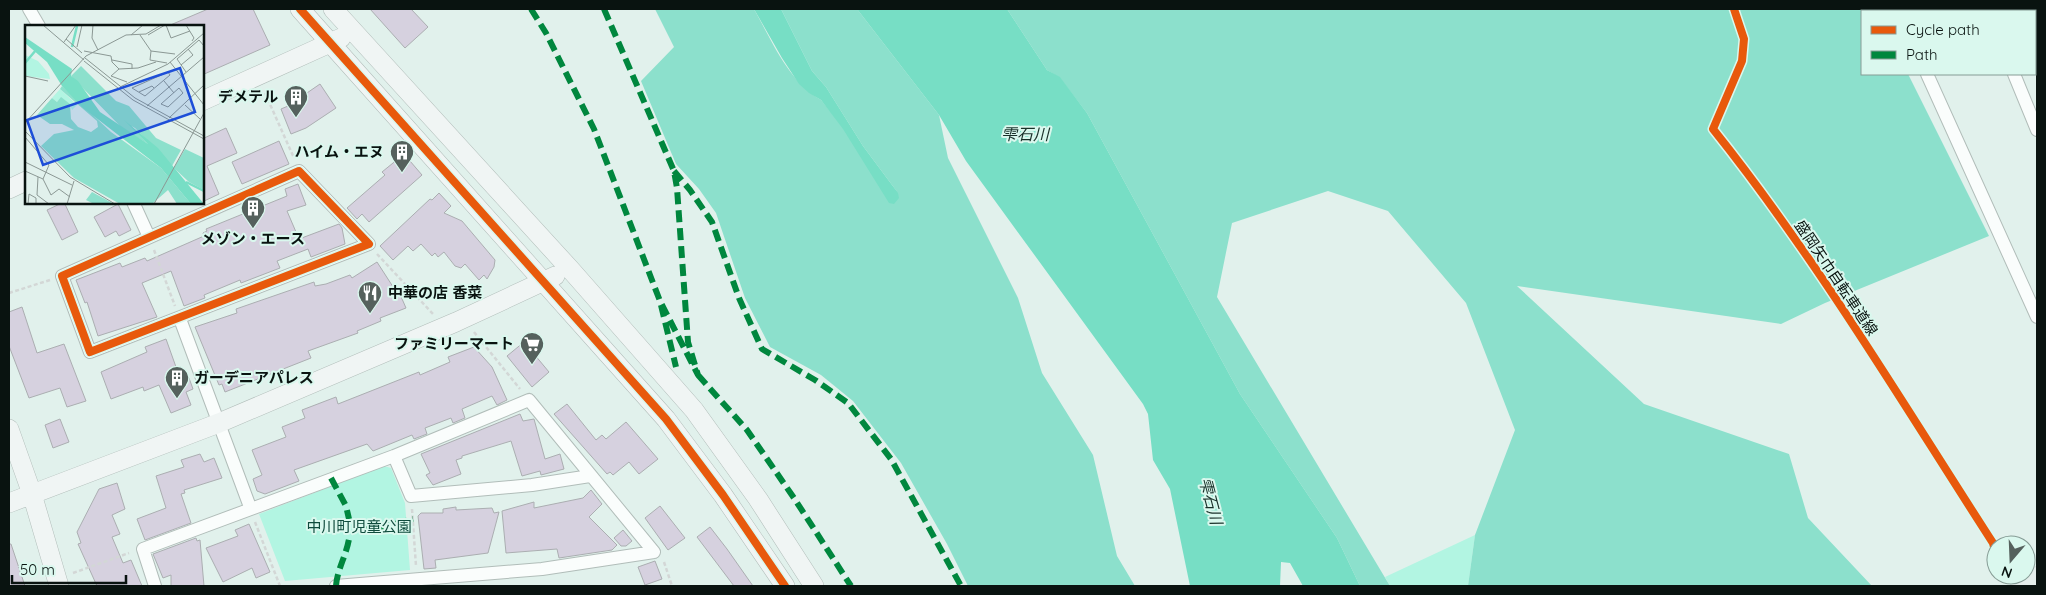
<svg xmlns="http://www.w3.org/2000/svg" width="2046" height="595" viewBox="0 0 2046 595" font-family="Quicksand,'Noto Sans JP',sans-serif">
<rect width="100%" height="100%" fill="#e1f1ec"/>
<path fill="#b2f5e2" d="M384 466 391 468 405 503 410 570 285 581 259 514Z
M1475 535 1468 586H1390L1385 577Z"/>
<path fill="#8ce0cc" d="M655 9H754C772 41 788 81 821 100L898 193 863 146 826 87 812 71 781 9H857L939 115 948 158 1018 298 1042 373 1093 455 1117 556 1135 586H968L947 544 901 463 853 401 821 375 770 347 745 298 716 213 699 189 676 164 641 81 674 47Z
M1007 9H1875L1876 11H1862V74H1908L1989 236 1825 303 1781 324 1517 286 1644 404 1789 454 1808 518 1872 586H1468L1475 535 1515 430 1466 303 1388 211 1328 191 1232 223 1217 297 1390 586H1360L1337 538 1240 394 1087 113 1060 78 1047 70Z"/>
<path fill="#77dec5" d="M754 9H781L812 71 826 87 863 146 898 193 899 198 894 204 889 203 843 129 821 100 809 93 799 84 782 58Z
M857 9H1007L1047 70 1060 77 1087 113 1240 394 1337 538 1360 586H1303L1290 563 1281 562 1280 586H1190L1170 489 1153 460 1148 414 1143 404 966 161 939 115Z"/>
<path fill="#d6d1df" stroke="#abaeb1" d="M208 9H253L270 45 202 75V26H168Z
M370 9H411L428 27 405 48Z
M320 84 336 108 306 128 291 134 281 109 307 98 304 95Z
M226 128 237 153 207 166 219 194 202 202V139Z
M279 141 289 164 242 184 232 162Z
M404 154 422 175 369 222 362 214 357 219 347 208 385 175 382 172Z
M298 184 306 205 287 211 299 239 339 224 342 228 345 244 311 257 308 249 277 261 280 268 241 283 240 280 204 295 205 298 184 306 171 271 142 283 157 317 98 336 87 302 85 303 76 280 120 263 122 267 145 258 147 261 204 236 203 233 207 231 206 229 287 196 285 189Z
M439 193 451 206 444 213 462 221 495 260 494 267 487 279 484 275 479 280 465 264 461 268 455 266 444 252 438 257 435 253 432 256 421 244 413 251 408 246 393 260 380 246 430 199 432 200Z
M64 202 78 232 62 240 47 210Z
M118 204 131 230 119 236 116 231 105 237 94 217Z
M377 262 397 293 399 292 406 308 380 318 381 321 357 331 358 333 308 351 311 358 225 392 222 384 219 385 195 327 237 313 236 309 314 282 315 286 326 284 350 275 352 278Z
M22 307 37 353 64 344 86 401 67 407 60 388 29 398 9 346V312Z
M166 339 181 381 189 378 193 389 186 392 191 405 171 413 159 385 144 391 143 387 111 399 101 372 147 352 145 347Z
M524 342 549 372 532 387 507 356Z
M474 347 492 367 507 400 497 405 492 396 462 409 465 418 453 423 451 418 425 428 427 434 414 439 412 435 373 451 367 444 294 470 299 481 265 494 257 491 253 479 262 475 252 450 286 437 282 427 305 418 302 410 336 397 338 404 419 372 420 375 450 362 448 357Z
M567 404 596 440 602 435 606 439 626 422 658 459 639 474 629 462 613 475 610 472 607 474 554 414Z
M520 414 523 421 534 419 545 459 560 454 564 469 541 475 540 471 522 476 511 441 462 456V458L456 460 461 474 433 485 426 475 430 473 421 454Z
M60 419 69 442 53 448 45 425Z
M200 454 204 462 214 458 222 478 184 490 185 493 181 494 191 523 145 540 137 519 166 508 156 476 184 467 181 460Z
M117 483 125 509 112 515 120 534 112 537 123 563 131 560 142 586H97L78 544 81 543 77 532 99 489Z
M591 490 602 504 589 517 617 545 612 550 559 558 557 549 506 553 502 511 534 502V508L583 498Z
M660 506 685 538 668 550 645 518Z
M456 507V510L492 508 494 513 499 512 488 553 435 560 436 568 424 569 418 516 421 513H443V509Z
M249 524 270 572 256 578 252 568 223 582 206 548 238 536 235 530Z
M710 527 727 549 753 586H734L697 537Z
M623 530 632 541 626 546H621L614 538Z
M196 538 197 541 200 540 204 586H171V575L163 578 153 554Z
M9 544H11L25 586H9Z
M655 561 662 579 645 585 638 567Z"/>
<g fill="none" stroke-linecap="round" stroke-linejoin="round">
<g stroke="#b1bdb9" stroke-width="14">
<path id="street" d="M29 9 39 26
M1898 9 1899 11
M1988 9 1989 11
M1927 74 2037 317
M2014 74 2037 130
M299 171 369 244 90 352 62 276Z
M133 202 149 237
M180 319 250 507
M394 456 411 496 532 485 590 476
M155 586 143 549 394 456 529 400 654 552
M336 586 542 569 654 552"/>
</g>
<g stroke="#b1bdb9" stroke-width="20">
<path id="secondary" d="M300 9 666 419 723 495 785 586
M333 9 570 269 694 410 758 499 814 586
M202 101 341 38
M9 189 26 181
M9 429 32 494 59 586
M9 503 219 423 456 322 555 276"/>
</g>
<g stroke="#c3cbc8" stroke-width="21">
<path id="primary" d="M2021 586 2037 577"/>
</g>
<path stroke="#d3d7d6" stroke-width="2.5" stroke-dasharray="4 2.5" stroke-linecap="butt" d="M265 93 294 158
M154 250 175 306
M377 254 433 314
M9 293 50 280
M474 332 520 389
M412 509 416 566
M255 522 280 586
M664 562 672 586
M73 573 129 553"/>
<use href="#street" stroke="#fafdfc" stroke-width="12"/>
<use href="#secondary" stroke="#f0f5f4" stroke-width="19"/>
<use href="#primary" stroke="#e4eeeb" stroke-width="20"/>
<path stroke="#00873e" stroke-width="6" stroke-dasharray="12 6" stroke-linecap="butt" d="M531 9 546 33 594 129 660 301 676 367
M604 9 674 171 677 188 688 342 698 375 660 301
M674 171 690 190 712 222 739 298 762 349 815 380 848 403 891 459 961 586
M698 375 747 430 794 498 851 586
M331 478 346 506 349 519
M360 530 380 528 413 519
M336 586C337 570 346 556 349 539"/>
<g stroke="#daf8ee" stroke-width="11">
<path id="cycleway" d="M300 9 666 419 723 495 785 586
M1734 9 1744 39 1742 61 1713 129C1817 259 1903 404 1993 543L1996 555
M299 171 369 244 90 352 62 276Z"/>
</g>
<use href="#cycleway" stroke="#e8590c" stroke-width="8"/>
</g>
<defs>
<g id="building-pin" transform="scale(1.25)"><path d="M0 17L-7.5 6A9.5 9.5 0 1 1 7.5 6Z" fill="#55615d" stroke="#daf8ee"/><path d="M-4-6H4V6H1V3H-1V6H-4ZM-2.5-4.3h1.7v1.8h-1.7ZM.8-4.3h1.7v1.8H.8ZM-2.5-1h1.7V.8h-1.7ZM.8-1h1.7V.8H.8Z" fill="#fff"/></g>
<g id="restaurant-pin" transform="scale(1.25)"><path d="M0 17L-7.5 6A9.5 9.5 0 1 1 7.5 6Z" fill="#55615d" stroke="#daf8ee"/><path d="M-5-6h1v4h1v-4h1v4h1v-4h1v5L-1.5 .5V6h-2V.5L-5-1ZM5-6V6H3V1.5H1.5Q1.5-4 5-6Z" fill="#fff"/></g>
<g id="supermarket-pin" transform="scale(1.25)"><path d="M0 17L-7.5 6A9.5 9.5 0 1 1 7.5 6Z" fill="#55615d" stroke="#daf8ee"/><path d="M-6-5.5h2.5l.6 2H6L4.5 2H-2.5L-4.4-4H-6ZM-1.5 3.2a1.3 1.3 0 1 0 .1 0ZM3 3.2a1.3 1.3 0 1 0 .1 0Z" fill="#fff"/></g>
</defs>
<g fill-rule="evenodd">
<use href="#building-pin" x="296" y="97"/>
<use href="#building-pin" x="402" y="152"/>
<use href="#building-pin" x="253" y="208"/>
<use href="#restaurant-pin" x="370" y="293"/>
<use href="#supermarket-pin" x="532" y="344"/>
<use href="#building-pin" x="177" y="378"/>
</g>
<g text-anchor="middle" stroke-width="4" stroke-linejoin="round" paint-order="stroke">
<g font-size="15" font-weight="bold" fill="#091310" stroke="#daf8ee" text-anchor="end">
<text x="278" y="102">デメテル</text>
<text x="384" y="157">ハイム・エヌ</text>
<text x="253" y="244" text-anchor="middle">メゾン・エース</text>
<text x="388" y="298" text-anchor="start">中華の店 香菜</text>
<text x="514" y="349">ファミリーマート</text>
<text x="194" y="383" text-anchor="start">ガーデニアパレス</text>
</g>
<g font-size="15" fill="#091310" stroke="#daf8ee">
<text transform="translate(1836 278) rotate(56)" y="5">盛岡矢巾自転車道線</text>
</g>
<g font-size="15" fill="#0f4b3d" stroke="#daf8ee">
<text x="359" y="532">中川町児童公園</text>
</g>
<g font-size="16" font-style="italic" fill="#193029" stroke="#daf8ee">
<text x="1025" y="140">雫石川</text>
<text transform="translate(1211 501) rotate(75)" y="6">雫石川</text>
</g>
</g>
<g transform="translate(25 25)">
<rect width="179" height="179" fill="#e1f1ec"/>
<path d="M0 30 13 36 24 49 25 54 0 51ZM35 64 52 80 47 85 45 79 36 73 32 77 27 73Z" fill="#b2f5e2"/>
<path d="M56 41 91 76 104 81 131 113 156 125 147 141 110 103 106 101 123 119 97 103 46 51ZM37 61 86 107 136 143 166 179H152L143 165 127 179H95L49 153 16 121 29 109 49 105 37 99H25L12 90 27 73 32 77 36 72 45 79 46 94 53 102 66 107 73 102 72 96 35 64ZM160 124 179 133V165L164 157 149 143ZM67 167 89 179H69L61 175Z" fill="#8ce0cc"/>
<path d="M0 12 47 44 46 51 53 56 75 87 123 119 99 95 133 123 179 179H166L136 143 57 82 37 61 22 37 0 18Z" fill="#77dec5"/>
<path fill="none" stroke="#77dec5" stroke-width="2.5" d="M47 22 52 1M0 38 11 25M161 157 179 166"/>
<path fill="none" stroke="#8b9894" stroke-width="1" d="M18 0 59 35M68 0 67 13 73 25M141 0 146 13 165 6M161 0 169 13 167 16M106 10 118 0M115 10 126 26 125 35 142 38M123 10 140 0M41 14 57 28M39 17 51 0M52 22 57 0M59 26 86 31 87 37 94 44 113 43 131 37M126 26 150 29M60 33 110 73 179 111M87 35 107 39V44M59 36 108 75 179 114M145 37 179 80M156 40 168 30 163 24M94 44 86 51 102 57M143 47 145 50 120 71 107 63ZM161 47 152 34 174 15 179 21M0 51 23 56M139 56 149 68M95 62 143 39 179 8M154 63 158 68 143 82 136 79ZM114 67 127 61 129 63M160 80 175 94M122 81 179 32M144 93 179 60M0 98 61 31 101 10 121 9 136 0M0 106 45 152 90 179M0 112 24 140 18 154M0 137 47 160M0 146 18 154 26 170 34 164 45 172M13 152 12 170 24 179M3 179 4 169 11 173V179M42 179 49 156M129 179 179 88"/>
<path fill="#1d4ed8" fill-opacity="0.15" stroke="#1d4ed8" stroke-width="2.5" d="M155 43 170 87 18 140 2 95Z"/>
<rect width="179" height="179" fill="none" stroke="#091310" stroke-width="2.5"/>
</g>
<rect width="2046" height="595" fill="none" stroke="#091310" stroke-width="20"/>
<rect x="1861" y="10" width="175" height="65" fill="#daf8ee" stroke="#869c95"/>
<rect x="1871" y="26" width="25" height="8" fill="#e8590c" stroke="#869c95"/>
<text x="1906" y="35" font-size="15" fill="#091310">Cycle path</text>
<rect x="1871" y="51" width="25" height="8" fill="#00873e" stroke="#869c95"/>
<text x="1906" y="60" font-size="15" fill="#091310">Path</text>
<g transform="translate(2011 560) rotate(199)"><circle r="24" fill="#daf8ee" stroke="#869c95"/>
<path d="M0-4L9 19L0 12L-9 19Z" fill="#55615d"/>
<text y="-8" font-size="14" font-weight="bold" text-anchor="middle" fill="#091310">N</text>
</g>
<path d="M12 575v8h114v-8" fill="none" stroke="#091310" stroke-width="2.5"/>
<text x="20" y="575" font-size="15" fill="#091310" stroke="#daf8ee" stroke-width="4" paint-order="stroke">50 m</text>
</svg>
